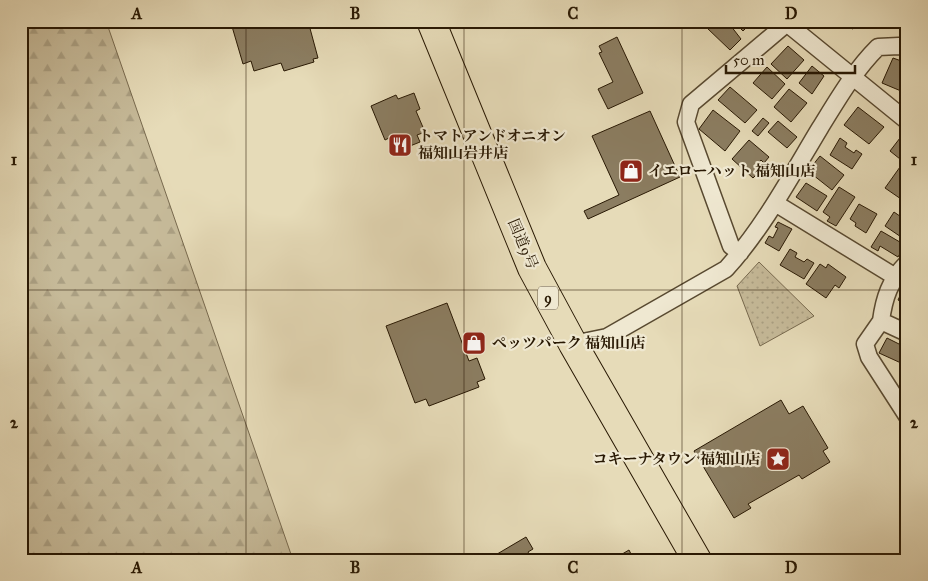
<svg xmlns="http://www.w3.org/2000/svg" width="928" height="581" viewBox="0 0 928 581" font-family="'IM FELL Great Primer','Noto Serif JP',serif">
<defs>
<pattern id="forest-firs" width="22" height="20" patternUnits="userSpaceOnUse" patternTransform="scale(1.25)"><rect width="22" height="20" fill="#c6ba99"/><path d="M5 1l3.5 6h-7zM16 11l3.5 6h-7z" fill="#aa9f82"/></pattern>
<pattern id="park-dots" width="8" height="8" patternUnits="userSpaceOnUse" patternTransform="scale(1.25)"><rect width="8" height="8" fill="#c6ba99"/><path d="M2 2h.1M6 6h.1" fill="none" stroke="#aa9f82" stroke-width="1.8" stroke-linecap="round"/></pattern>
</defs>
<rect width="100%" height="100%" fill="#e6dbb8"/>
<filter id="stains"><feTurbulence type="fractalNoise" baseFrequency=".004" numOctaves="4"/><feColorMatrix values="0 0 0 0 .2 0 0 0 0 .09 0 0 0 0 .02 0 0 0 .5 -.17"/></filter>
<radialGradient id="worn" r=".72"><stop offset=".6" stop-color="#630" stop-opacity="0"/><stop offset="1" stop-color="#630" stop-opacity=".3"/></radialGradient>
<path fill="url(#forest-firs)" stroke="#77694e" d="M21 21H106L293 560H21Z"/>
<path fill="url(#park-dots)" stroke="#77694e" d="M759 262 814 316 760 346 737 286Z"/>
<path fill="#8b7d61" stroke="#281803" d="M236 21H308L318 58 313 59 314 62 284 71 281 63 254 71 251 61 243 64 231 23Z
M714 21H727L741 39 730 50 707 28Z
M733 21H753L743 31Z
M842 21H856L853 29 841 24Z
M617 37 643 93 608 109 598 89 613 82 599 53 602 52 599 46Z
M788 46 804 60 787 79 771 64Z
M893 58 907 63V77L901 91 882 83Z
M812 66 824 76 812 94 799 83Z
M767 67 785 84 772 99 753 83Z
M730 87 757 110 745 123 718 100Z
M789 89 807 103 791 122 774 107Z
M414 93 420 109 416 111 425 132 417 135 420 142 395 152 389 138 385 140 371 106 396 95 398 99Z
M858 107 884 127 869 144 844 125Z
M713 110 740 131 725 151 699 129Z
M650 111 680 177 588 219 584 211 619 195 592 136Z
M763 118 769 123 758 136 752 131Z
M778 121 797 137 787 148 768 132Z
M840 138 847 143 845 147 854 153 856 150 862 154 852 169 830 155Z
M900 138 907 144V150L900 159 890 151Z
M749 140 769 157 764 163 761 160 754 168 759 172 753 178 732 159Z
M820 156 844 175 832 190 808 171Z
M905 160 907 162V191L901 199 885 188Z
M806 183 827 196 817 211 796 197Z
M839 187 855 197 836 226 827 221 830 217 823 212Z
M859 204 877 214 866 233 855 226 856 223 850 219Z
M894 212 907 221 905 233 907 235 904 239 885 226Z
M778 222 792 229 779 251 765 243 769 236 773 238 778 228 775 227Z
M881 231 905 245 898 257 880 246 878 251 871 247Z
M790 249 797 253 795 257 804 262 807 259 814 263 804 279 780 265Z
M820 264 826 268 828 264 846 277 839 288 835 285 826 298 806 284Z
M906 283 907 284V305L898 300Z
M447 303 469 361 477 358 485 379 477 382 479 387 429 406 426 399 415 403 386 326Z
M887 338 907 348 901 363 879 353Z
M781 400 789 414 803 406 828 448 823 451 830 462 802 479 799 475 748 504 751 508 734 518 694 451Z
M526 537 533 549 528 552 532 560H487Z
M629 550 634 560H612Z"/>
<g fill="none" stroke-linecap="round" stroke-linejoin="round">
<g stroke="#584930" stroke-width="19">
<path id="street" d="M784 21 907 121
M775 203 894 276
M740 253 731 246 686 122 691 104 786 24
M907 263C890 280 884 298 881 321L907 333
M881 321 865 344 869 357 907 416
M573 344 607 337 726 269C764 227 791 176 820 128 838 99 854 71 878 47L899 46 907 48"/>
</g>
<g stroke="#281803" stroke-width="30">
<path id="highway" d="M431 21 532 268 573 344 697 560"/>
</g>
<use href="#street" stroke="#efe8d1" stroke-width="16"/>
<use href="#highway" stroke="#e6dbb8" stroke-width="28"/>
</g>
<path fill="none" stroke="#281803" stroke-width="1" stroke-opacity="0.55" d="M246 21V560M464 21V560M682 21V560M21 290H907"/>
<defs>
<g id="restaurant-square" transform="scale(1.25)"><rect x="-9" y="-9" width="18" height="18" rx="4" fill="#8f2418" stroke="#efe8d1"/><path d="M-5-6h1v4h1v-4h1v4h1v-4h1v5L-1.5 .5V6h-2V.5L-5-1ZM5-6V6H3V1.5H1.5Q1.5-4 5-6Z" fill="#fff"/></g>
<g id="shop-square" transform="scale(1.25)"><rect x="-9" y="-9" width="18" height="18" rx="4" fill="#8f2418" stroke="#efe8d1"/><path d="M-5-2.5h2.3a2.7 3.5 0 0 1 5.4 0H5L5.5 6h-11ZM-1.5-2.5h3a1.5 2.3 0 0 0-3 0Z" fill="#fff"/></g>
<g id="sight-square" transform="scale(1.25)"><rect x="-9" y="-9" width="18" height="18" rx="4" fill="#8f2418" stroke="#efe8d1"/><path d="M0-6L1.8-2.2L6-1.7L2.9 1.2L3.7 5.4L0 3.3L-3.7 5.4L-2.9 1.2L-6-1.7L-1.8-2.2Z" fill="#fff"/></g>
</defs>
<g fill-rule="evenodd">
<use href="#restaurant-square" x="400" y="145"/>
<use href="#shop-square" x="631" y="171"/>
<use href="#shop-square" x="474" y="343"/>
<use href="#sight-square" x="778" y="459"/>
</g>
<g text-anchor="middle" stroke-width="4.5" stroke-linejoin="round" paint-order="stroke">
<rect fill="#efe8d1" stroke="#645641" stroke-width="1" x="538" y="286.5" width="20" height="23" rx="4"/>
<g font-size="14" font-weight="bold" fill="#281803">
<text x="548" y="303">9</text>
</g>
<g font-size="15" font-weight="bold" fill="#281803" stroke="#efe8d1" text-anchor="start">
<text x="418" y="141">トマトアンドオニオン<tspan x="418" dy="17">福知山岩井店</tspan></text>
<text x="648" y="176">イエローハット 福知山店</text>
<text x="492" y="348">ペッツパーク 福知山店</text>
<text x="760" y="464" text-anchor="end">コキーナタウン 福知山店</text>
</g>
<g font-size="15" fill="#281803" stroke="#efe8d1">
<text transform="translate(523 244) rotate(67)" y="5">国道9号</text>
</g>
</g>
<rect width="928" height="581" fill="none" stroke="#e6dbb8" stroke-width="55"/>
<path d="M726 65v8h129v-8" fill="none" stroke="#281803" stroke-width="2.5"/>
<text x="733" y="65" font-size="15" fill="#281803" stroke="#efe8d1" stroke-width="4" paint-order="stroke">50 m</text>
<rect x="28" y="28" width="872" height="526" fill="none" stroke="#281803" stroke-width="2"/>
<g font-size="16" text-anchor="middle" font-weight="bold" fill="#281803">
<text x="137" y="19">A</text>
<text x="355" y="19">B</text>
<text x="573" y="19">C</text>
<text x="791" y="19">D</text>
<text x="14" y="165">1</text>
<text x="914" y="165">1</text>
<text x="14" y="428">2</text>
<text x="914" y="428">2</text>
<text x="137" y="573">A</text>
<text x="355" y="573">B</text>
<text x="573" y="573">C</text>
<text x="791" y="573">D</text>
</g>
<rect width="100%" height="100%" filter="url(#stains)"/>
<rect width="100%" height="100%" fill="url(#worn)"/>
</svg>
